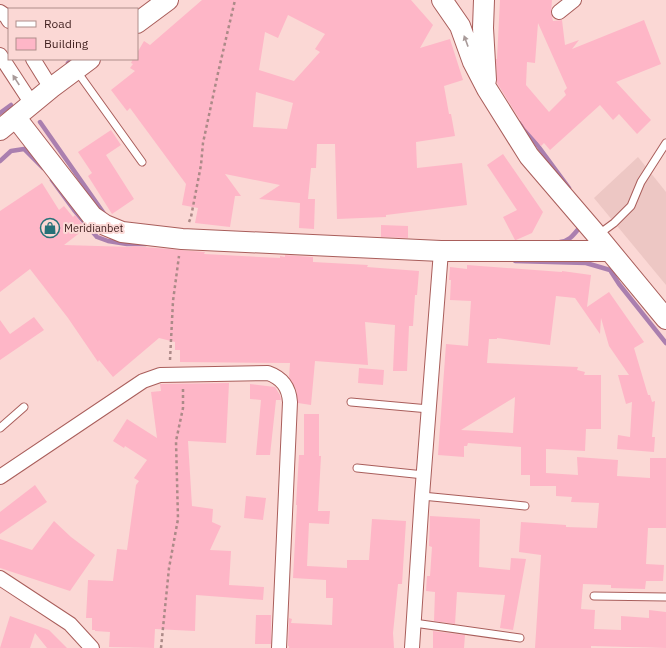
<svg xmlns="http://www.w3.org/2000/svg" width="666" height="648" viewBox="0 0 666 648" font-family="'IBM Plex Sans',sans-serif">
<rect width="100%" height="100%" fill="#fbd8d5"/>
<path fill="#edc7c4" d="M638 157 666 192V285L594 198Z"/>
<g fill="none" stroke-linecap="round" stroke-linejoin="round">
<path stroke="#aa7faf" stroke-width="4.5" d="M68 63 72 59
M0 113 11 105
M40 122 105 215
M519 123 530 135 569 188
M0 161 11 151 24 149 43 168
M52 180 74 210 97 237 108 241 127 244H146
M560 242C570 241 574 234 580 227
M515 261 586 263 610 270 619 284 666 343"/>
</g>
<path fill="#feb6c7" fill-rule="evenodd" d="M202 0H411L433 25 420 48 450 39 463 80 444 86 449 114H451L455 136 416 142 417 168 462 163 467 205 386 215V217L337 219 335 144H317L316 168H311L308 199H315L314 229 299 228 300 203 259 199 280 185 225 174 241 196H235L230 227 195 223 198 208 182 205 186 184 130 108 127 111 111 90 135 71 130 68 133 64 131 63 133 59H137V53L144 41 150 45ZM288 15 325 34 315 49 320 52 294 81 259 70 265 32 278 38ZM256 92 293 103 287 129 253 127Z
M500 0H552L551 13 553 21 562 20 565 45 579 40 572 49 644 20 661 64 616 82 651 120 637 134 619 114 613 120 600 105 550 150 544 143 541 146 525 128 497 83 496 59H497ZM538 23 567 88 564 91 566 95 549 112 526 85 527 62 535 63Z
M111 130 121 145 106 155 134 199 112 214 88 176 92 173 78 152Z
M503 154 543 212 532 233 516 240H515L503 217 517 210 487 165Z
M42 183 59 210 64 206 73 217 75 215 86 228 64 245 132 247V246L205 252 204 254 280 258V256L285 257V255L313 257V262L368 265 367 267 419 271 417 295H415L413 326H409L407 371H393L395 325 365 322 368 365 315 361 311 405 298 403 296 389 289 377 290 363 180 362V350H175V342L159 338 113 377 99 360 98 362 68 318 30 269 0 292V211Z
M381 225 408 226V238L381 237Z
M467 265 562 272V271L591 275 587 307 609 292 644 342 634 348 648 395H650L652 402 655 401 652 437H655L654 452 617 449 618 435 630 437 632 402 626 404 618 375H629L609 346 601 318 600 334 575 298 556 296 550 345 497 338V339H489L487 363 578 367 577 370 585 372 584 375H601V429H586L585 451 546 449V473L578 475 577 457 618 460 617 476 650 478V458H666V528H648L646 564 664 565 663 581H646L645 589 611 588V585L583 584 581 609 595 610 594 629 621 630V616L649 618V610L666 612V648L591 646V648H535L541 555 519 552 521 522 566 525V527L597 528 599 503 571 502 572 497 556 496V486H530V475H521V447L468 443 467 446H464V457L438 455 446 344 468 346 471 301 450 300 451 280H449L450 267 467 269ZM515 397 513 433 461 430Z
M34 317 44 330 0 360V320L10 334Z
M359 368 384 370 383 385 358 383Z
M229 383 226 443 188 441 192 506 213 509 212 522 221 526 210 550 231 551 229 585 264 587 263 600 196 595 195 631 155 629 154 648 109 647 110 632 95 631V630H92V618H86L88 580 113 581 117 549 127 550 136 485 139 481 134 478 147 460 125 446 124 448 113 441 127 419 157 438 151 392 161 391 160 384Z
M250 384 275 387 280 395 281 400H276L270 455H256L261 400 250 399Z
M304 414H319V456H321L318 511H330L329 524 309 523 307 566 347 568V560H369L372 519 406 521 402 584H398L393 633 394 648H289V646H288L289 618 292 619 291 623 332 625 333 598H326V580L293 578 297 505H296L299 455H304Z
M35 485 47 502 0 534V512Z
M246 496 266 498 263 520 244 518Z
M430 516 480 519 479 567 510 570 511 558 526 559 513 630 500 628 505 595 457 592 455 624 434 621 435 592 426 591 427 576H430L432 547 429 546Z
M54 521 71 537 95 555 70 591 0 568V539L32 550Z
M256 615H271V644H255Z
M10 616 49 630 67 648H47L35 633 30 648H0Z
M433 631 465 635 464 648H433Z"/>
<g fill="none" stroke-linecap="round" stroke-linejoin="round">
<g stroke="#a95e5b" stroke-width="9">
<path id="service" d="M76 70 142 162
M599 234 614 223 631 206 641 182 666 143
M351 402 429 409
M0 428 24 407
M357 468 424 475
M422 496 525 506
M594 596 666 597
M414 623 520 638"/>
</g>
<g stroke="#a95e5b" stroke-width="16">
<path id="minor" d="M0 12 6 16 9 21
M559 12 574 0
M0 55 32 104
M33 59 51 88
M0 477 143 381 160 375 268 373C282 378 289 387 290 402L279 648
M0 578 70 624 92 648
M412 648 422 496 441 251"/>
</g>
<g stroke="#a95e5b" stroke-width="22">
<path id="secondary" d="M442 0 460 26 473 62 487 89 529 156 595 233 666 319
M484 0 483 28 486 80
M137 23 168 0
M16 118 92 216 105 225 122 232 182 239 441 251H609
M0 130 51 88 90 59"/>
</g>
<path stroke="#ac8a88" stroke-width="2.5" stroke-dasharray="3 3" stroke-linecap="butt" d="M189 222 191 217 201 165 203 143 218 73 235 0
M170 360 173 301 179 256
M161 648 169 568 178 519 176 441 183 408V389"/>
<use href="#service" stroke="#fff" stroke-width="7"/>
<use href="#minor" stroke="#fff" stroke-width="14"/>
<use href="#secondary" stroke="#fff" stroke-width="20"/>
</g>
<defs><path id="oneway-solid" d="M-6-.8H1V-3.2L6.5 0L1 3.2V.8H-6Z"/></defs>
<g fill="#a89a99">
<use href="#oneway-solid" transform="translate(466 41) rotate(-110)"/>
<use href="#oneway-solid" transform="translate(16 80) rotate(-123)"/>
</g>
<defs>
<g id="shop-ring" transform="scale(1)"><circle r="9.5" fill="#fbd8d5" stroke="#277178" stroke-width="1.5"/><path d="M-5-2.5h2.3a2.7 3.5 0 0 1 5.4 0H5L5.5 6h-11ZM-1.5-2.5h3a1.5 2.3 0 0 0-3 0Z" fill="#277178"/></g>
</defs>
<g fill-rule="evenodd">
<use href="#shop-ring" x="50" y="228"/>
</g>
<g text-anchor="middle" stroke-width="4" stroke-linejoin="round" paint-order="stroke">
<g font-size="11" fill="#3e1e1d" stroke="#fbd8d5" text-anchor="start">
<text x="64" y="232">Meridianbet</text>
</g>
</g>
<rect x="8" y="8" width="130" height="52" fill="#fbd8d5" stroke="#af8e8b"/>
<rect x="16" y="21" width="20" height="6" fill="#ffffff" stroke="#af8e8b"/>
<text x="44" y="28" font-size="12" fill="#3e1e1d">Road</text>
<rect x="16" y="38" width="20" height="12" fill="#feb6c7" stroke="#af8e8b"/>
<text x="44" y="48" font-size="12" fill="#3e1e1d">Building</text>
</svg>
